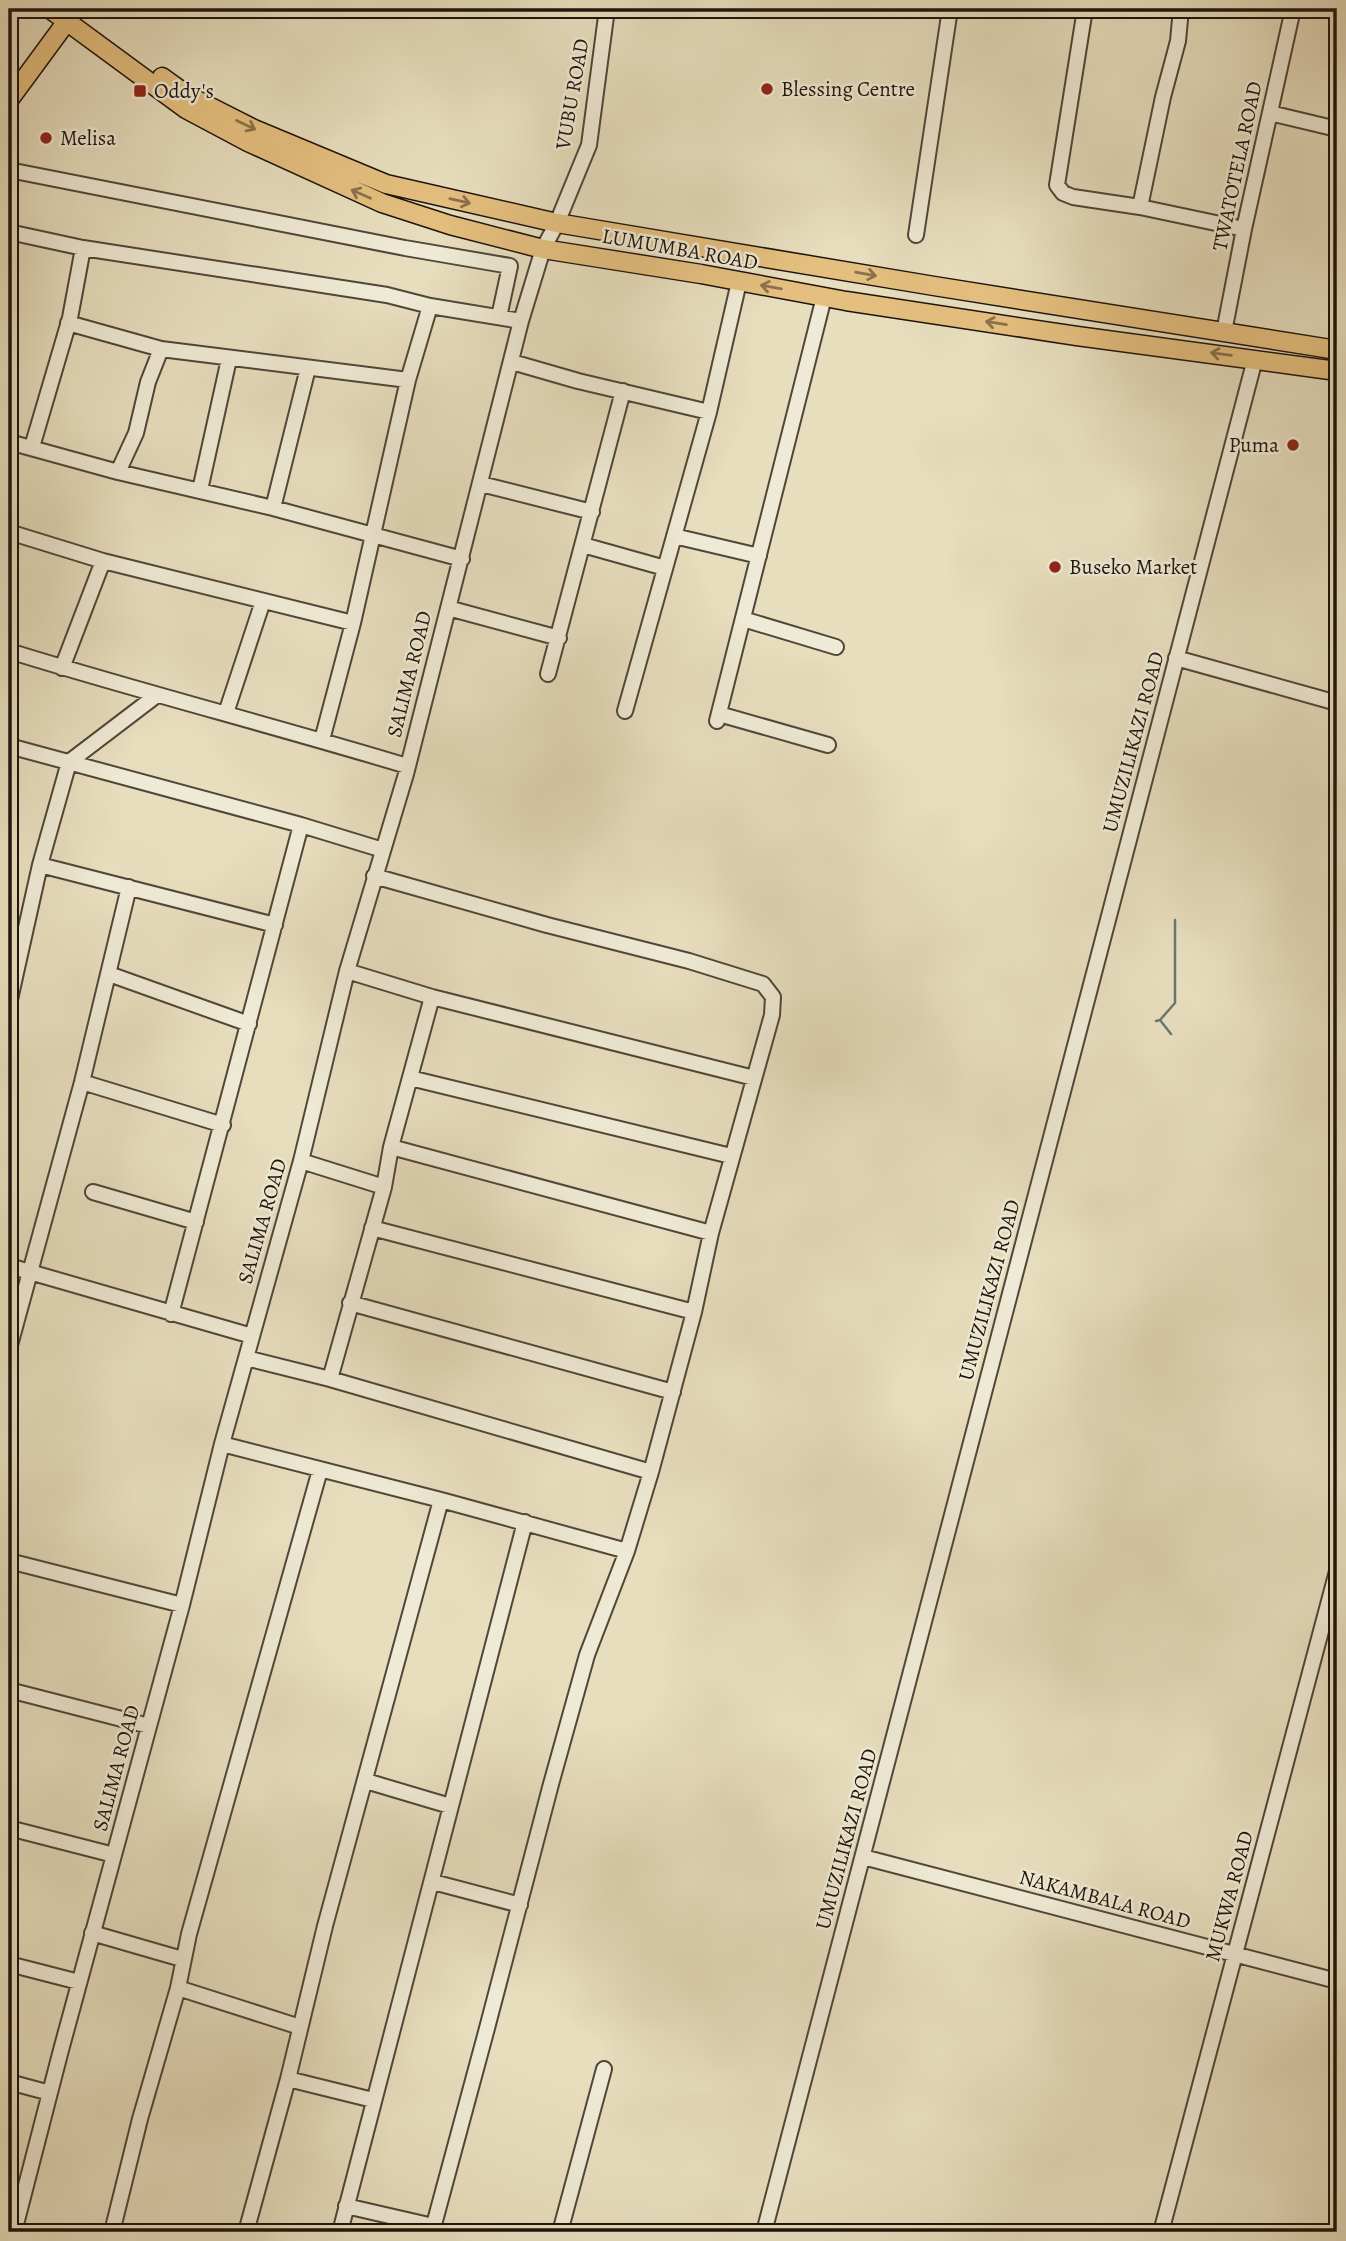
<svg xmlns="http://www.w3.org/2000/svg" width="1346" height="2241" viewBox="0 0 1346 2241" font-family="Alegreya,serif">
<rect width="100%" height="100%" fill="#e7debe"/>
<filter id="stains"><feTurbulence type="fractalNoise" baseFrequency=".00286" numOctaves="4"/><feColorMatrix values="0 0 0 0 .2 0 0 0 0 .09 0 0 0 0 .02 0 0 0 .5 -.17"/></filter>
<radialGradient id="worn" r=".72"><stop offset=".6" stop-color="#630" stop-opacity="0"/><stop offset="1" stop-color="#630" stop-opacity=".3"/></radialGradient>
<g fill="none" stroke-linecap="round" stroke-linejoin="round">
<path stroke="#677972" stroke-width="2.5" d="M1160 1020 1171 1034
M1156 1021 1160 1020 1175 1003V920"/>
<g stroke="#504639" stroke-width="18">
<path id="minor" d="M1085 9 1057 185 1063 193 1073 197 1140 207 1244 229
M1270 113 1337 129
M9 170 405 248 510 266 499 317
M1140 207 1163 97 1178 41 1181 9
M9 232 83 248 387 295 430 306 521 321
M916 235 950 9
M68 323 161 349 408 380
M1224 332 1244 229 1293 9
M512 362 578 381 709 412
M9 442 118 472 273 508 462 559
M32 447 70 318 83 248
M118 472 136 433 148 382 161 349
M481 484 592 512
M200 490 229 359
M273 508 308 368
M9 532 103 561 353 623
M674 536 759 556
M583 545 665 568
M448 608 559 638
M743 619 836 647
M9 651C141 692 275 726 407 766
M1176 658 1337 703
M62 668 103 561
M548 674 623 391
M625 711 709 412 739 282
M226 713 263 601
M719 714 828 745
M717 721 824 297
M322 740 353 623 408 380 430 306
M9 746 301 825 383 850
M40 865 275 925
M374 876 547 925 689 961 763 984 773 997 772 1015 711 1233 694 1312 651 1472 627 1551 587 1655 551 1784 486 2032 432 2232
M347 971 432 997 754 1078
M109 974 249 1024
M9 1004 40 865 69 762 157 695
M410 1078 731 1156
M82 1082 223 1125
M391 1147 711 1233
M301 1161 384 1187
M93 1192 196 1222
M372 1228 694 1312
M9 1266 252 1336
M350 1303 673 1392
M171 1314 301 825
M9 1349 82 1082 129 887
M246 1358 330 1379 651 1472
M330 1379 384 1187 391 1147 432 997
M222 1444 441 1500 627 1551
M9 1561 182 1605
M9 1690 149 1726
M366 1781 450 1806
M9 1828 114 1855
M863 1857 1337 1981
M433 1882 520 1905
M92 1933 182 1959
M9 1964 79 1982
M178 1988 300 2027
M288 2079 373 2100
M9 2082 50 2093
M346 2206 433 2226
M14 2232 61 2050 182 1605 222 1444 301 1161 347 971 406 774 521 321 543 249 557 223 589 145 607 9
M112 2232 140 2119 178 1988 189 1934 320 1470
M246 2232 288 2079 325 1926 441 1500
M340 2232 525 1522
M560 2232 604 2069
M764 2232 1255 359
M1161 2232 1337 1571"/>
</g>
<g stroke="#1e140d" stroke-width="21">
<path id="major" d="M50 9 186 109 248 142 382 203 450 225 543 249 701 274 846 301 1077 336 1337 371
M162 77 187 95 254 129 386 184 557 223 934 286 1337 350
M9 100 73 13"/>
</g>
<use href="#minor" stroke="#efead5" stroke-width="14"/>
<use href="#major" stroke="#e4bf7f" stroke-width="18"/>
</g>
<defs><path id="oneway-shaft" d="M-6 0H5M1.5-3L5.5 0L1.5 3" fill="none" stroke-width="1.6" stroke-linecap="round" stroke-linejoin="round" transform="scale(1.75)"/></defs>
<g stroke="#8b724c">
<use href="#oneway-shaft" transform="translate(246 125) rotate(26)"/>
<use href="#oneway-shaft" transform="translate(361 194) rotate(-156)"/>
<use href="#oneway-shaft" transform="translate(460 201) rotate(13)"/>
<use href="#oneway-shaft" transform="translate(866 274) rotate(10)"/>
<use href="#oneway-shaft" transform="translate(771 287) rotate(-170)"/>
<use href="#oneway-shaft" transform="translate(996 323) rotate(-171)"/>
<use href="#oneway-shaft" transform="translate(1221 354) rotate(-173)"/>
</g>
<g fill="#8f2418" stroke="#efead5" stroke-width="2.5">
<circle cx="767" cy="89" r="7"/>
<rect x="133" y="84" width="14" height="14" rx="3.5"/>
<circle cx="46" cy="138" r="7"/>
<circle cx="1293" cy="445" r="7"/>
<circle cx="1055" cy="567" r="7"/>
</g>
<g text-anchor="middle" stroke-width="5" stroke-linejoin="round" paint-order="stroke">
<g font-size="21" fill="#1e140d" stroke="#efead5" text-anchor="start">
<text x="781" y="96">Blessing Centre</text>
<text x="154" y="98">Oddy's</text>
<text x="60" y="145">Melisa</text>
<text x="1279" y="452" text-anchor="end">Puma</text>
<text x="1069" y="574">Buseko Market</text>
</g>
<g font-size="21" fill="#1e140d" stroke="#efead5">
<text transform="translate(572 94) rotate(-80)" y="7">VUBU ROAD</text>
<text transform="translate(1237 166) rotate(-78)" y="7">TWATOTELA ROAD</text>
<text transform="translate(680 249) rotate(10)" y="7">LUMUMBA ROAD</text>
<text transform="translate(409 674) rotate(-76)" y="7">SALIMA ROAD</text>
<text transform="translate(1133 742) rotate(-75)" y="7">UMUZILIKAZI ROAD</text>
<text transform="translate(262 1221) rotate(-74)" y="7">SALIMA ROAD</text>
<text transform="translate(989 1290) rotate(-75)" y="7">UMUZILIKAZI ROAD</text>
<text transform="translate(116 1768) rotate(-75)" y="7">SALIMA ROAD</text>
<text transform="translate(846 1839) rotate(-75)" y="7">UMUZILIKAZI ROAD</text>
<text transform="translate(1229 1896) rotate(-75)" y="7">MUKWA ROAD</text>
<text transform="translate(1105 1899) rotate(15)" y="7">NAKAMBALA ROAD</text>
</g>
</g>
<rect width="1346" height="2241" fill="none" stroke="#e7debe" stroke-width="35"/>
<rect x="10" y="10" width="1325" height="2220" fill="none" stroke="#1e140d" stroke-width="3.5"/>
<rect x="18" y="18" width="1311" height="2206" fill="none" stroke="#1e140d" stroke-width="2"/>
<rect width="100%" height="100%" filter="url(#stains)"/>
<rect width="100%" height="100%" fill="url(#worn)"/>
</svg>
